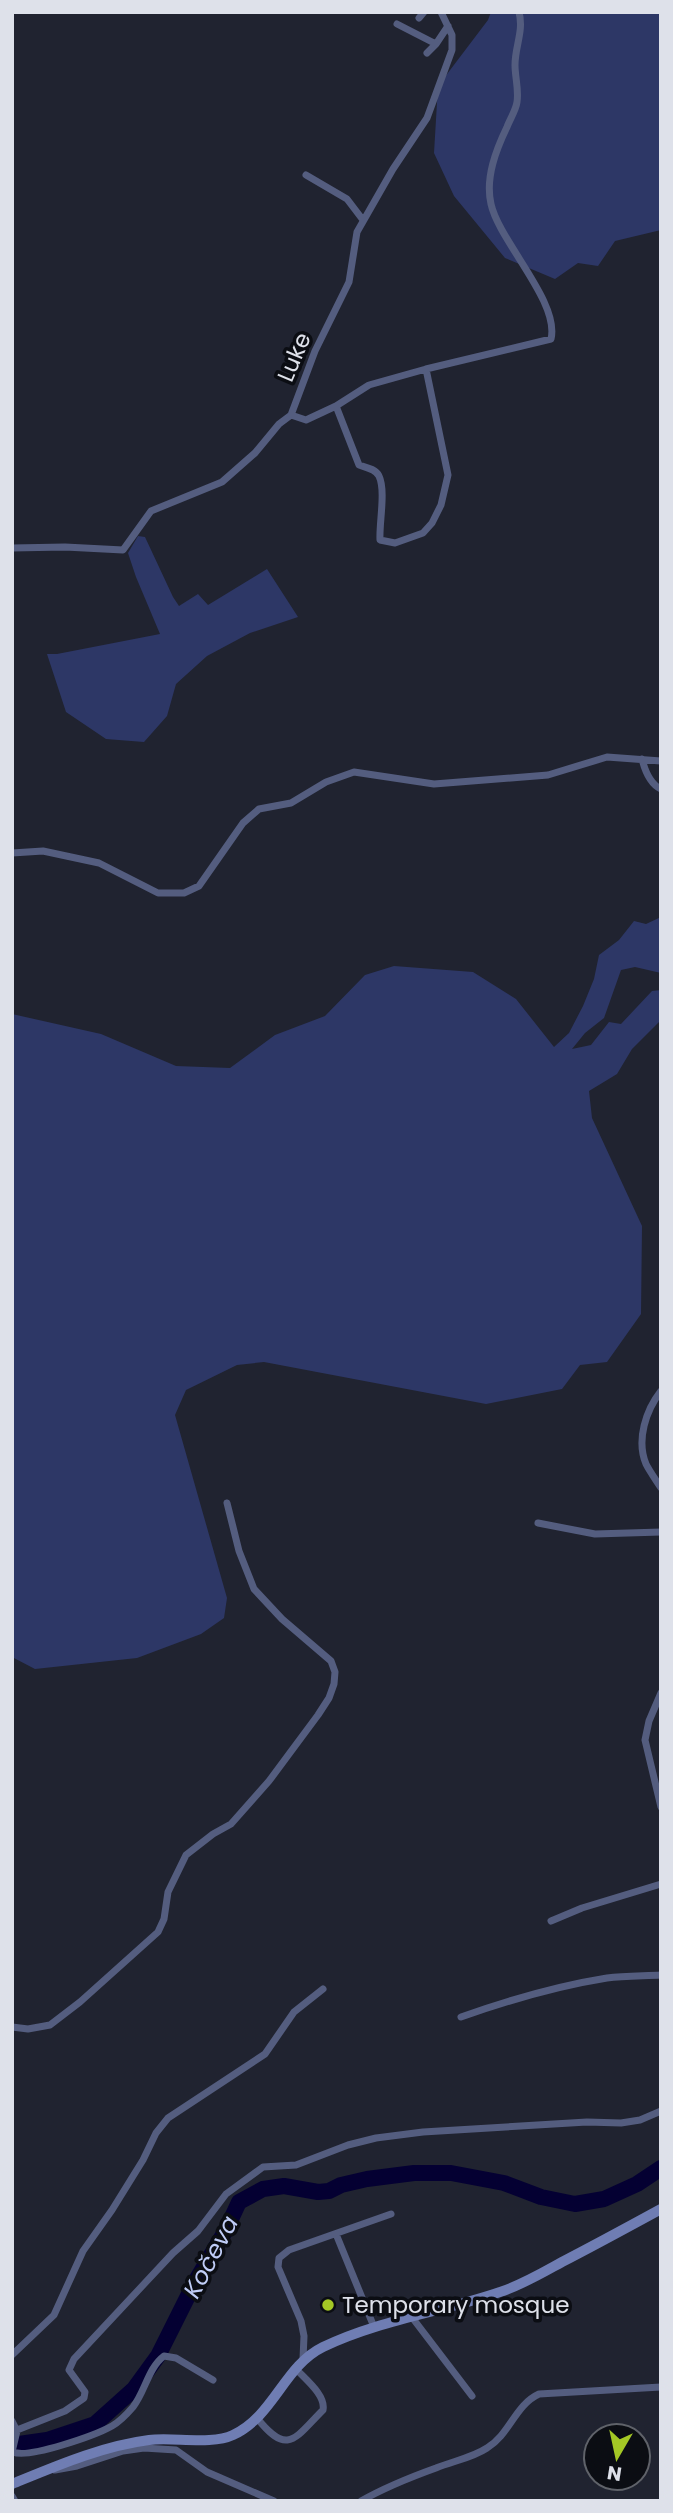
<svg xmlns="http://www.w3.org/2000/svg" width="673" height="2513" viewBox="0 0 673 2513" font-family="Poppins,sans-serif">
<rect width="100%" height="100%" fill="#202330"/>
<path fill="#2d3766" d="M491 12H661V230L615 241 598 266 578 263 555 279 505 258 454 196 434 153 438 86 488 20Z
M138 536 145 537 173 597 179 606 198 594 208 605 267 569 298 617 250 633 207 656 176 684 167 716 144 742 106 739 66 712 47 654H57L160 634 136 577 128 553Z
M661 917V973L635 967 621 970 604 1018 585 1033 572 1049 591 1045 609 1022 621 1024 652 991 661 990V1020L632 1049 617 1074 589 1091 592 1118 642 1226 641 1314 607 1362 580 1365 562 1389 486 1404 264 1362 237 1365 186 1390 175 1415 227 1598 224 1618 201 1634 137 1658 35 1669 12 1657V1014L101 1034 176 1066 230 1068 275 1035 325 1016 365 975 394 966 473 972 516 999 554 1047 569 1033 583 1006 594 979 599 955 619 940 634 921 646 924Z"/>
<g fill="none" stroke-linecap="round" stroke-linejoin="round">
<path stroke="#040032" stroke-width="16" d="M12 2445 47 2440 95 2424 134 2389 158 2356 195 2282 226 2230 239 2202 263 2189 284 2186 318 2192 329 2191 341 2185 367 2179 414 2173H451L504 2183 541 2197 575 2204 604 2199 637 2184 661 2168"/>
<path stroke="#545d7f" stroke-width="7" d="M419 18 424 12
M397 24 436 44 448 26
M427 53 436 44
M306 175 347 199 363 220
M336 406 359 465C365 467 376 469 379 476 386 491 379 523 380 540L395 543 423 533 432 523 441 505 448 475 426 369 551 339C560 302 499 241 491 204 485 178 496 150 507 127 510 119 516 110 517 102 519 90 515 77 515 65 515 46 524 31 519 12
M291 415 306 420 336 406 369 385 426 369
M12 548 65 547 123 550 151 511 222 482 255 453 279 424 291 415 315 351 349 282 357 232 393 169 427 118 452 50V35L441 12
M642 759C645 771 650 784 661 789
M12 853 43 851 99 863 158 893H184L199 886 243 823 259 809 291 803 326 782 354 772 434 784 548 775 607 757 661 761
M661 1391C646 1410 636 1440 646 1464 650 1472 656 1480 661 1488
M538 1523 595 1534 661 1532
M661 1693 649 1721 645 1740 661 1807
M551 1921 582 1908 661 1884
M461 2017C509 2000 557 1986 607 1978 624 1976 643 1976 661 1975
M12 2027 28 2029 50 2025 80 2002 158 1932 164 1919 168 1892 186 1855 213 1834 231 1824 269 1781 318 1715 329 1698 334 1684 335 1672 331 1661 282 1619 254 1589 239 1551 227 1503
M336 2234 374 2327
M411 2316 472 2396
M12 2355 54 2315 83 2251 112 2210 143 2160 156 2133 168 2118 265 2054 294 2012 323 1989
M303 2359 304 2336 301 2321 278 2267 279 2258 289 2250 391 2214
M257 2418C288 2457 295 2438 323 2410 326 2395 305 2379 295 2368
M12 2421 17 2431 12 2452
M12 2432 65 2411 84 2398 85 2392 69 2370 74 2359 173 2253 198 2231 226 2194 263 2167 296 2165 348 2145 376 2138 423 2132 587 2122 621 2123 640 2120 661 2111
M13 2452C29 2459 96 2435 112 2426 119 2422 127 2414 133 2407 145 2392 148 2368 164 2356L176 2358 213 2380
M55 2470 77 2466 123 2451 144 2448 176 2450 207 2472 274 2501
M12 2496 15 2501
M361 2501C384 2488 411 2477 436 2468 453 2461 472 2458 487 2448 510 2434 515 2405 539 2394L661 2387"/>
<path stroke="#6f7db3" stroke-width="10" d="M12 2484C56 2466 102 2446 149 2440 173 2437 212 2445 233 2435 274 2416 284 2366 323 2347 379 2320 442 2312 500 2292 522 2285 542 2273 562 2262 595 2245 628 2227 661 2209"/>
</g>
<circle fill="#a4c825" stroke="#0b0d13" stroke-width="2.5" cx="328" cy="2305" r="7"/>
<g text-anchor="middle" stroke-width="7" stroke-linejoin="round" paint-order="stroke">
<g font-size="23" fill="#dee1ea" stroke="#0b0d13">
<text transform="translate(294 357) rotate(-67)" y="8">Luke</text>
</g>
<g font-size="23" fill="#dee1ea" stroke="#0b0d13" text-anchor="start">
<text x="342" y="2313">Temporary mosque</text>
</g>
<g font-size="24" font-style="italic" fill="#c0cdf7" stroke="#0b0d13">
<text transform="translate(211 2257) rotate(-62)" y="8">Kočeva</text>
</g>
</g>
<rect width="673" height="2513" fill="none" stroke="#dee1ea" stroke-width="28"/>
<g transform="translate(617 2457) rotate(189)"><circle r="33" fill="#0b0d13" stroke="#5f6269" stroke-width="2"/>
<path d="M0-5L12 26L0 18L-12 26Z" fill="#a4c825"/>
<text y="-10" font-size="19" font-weight="bold" text-anchor="middle" fill="#dee1ea">N</text>
</g>
</svg>
